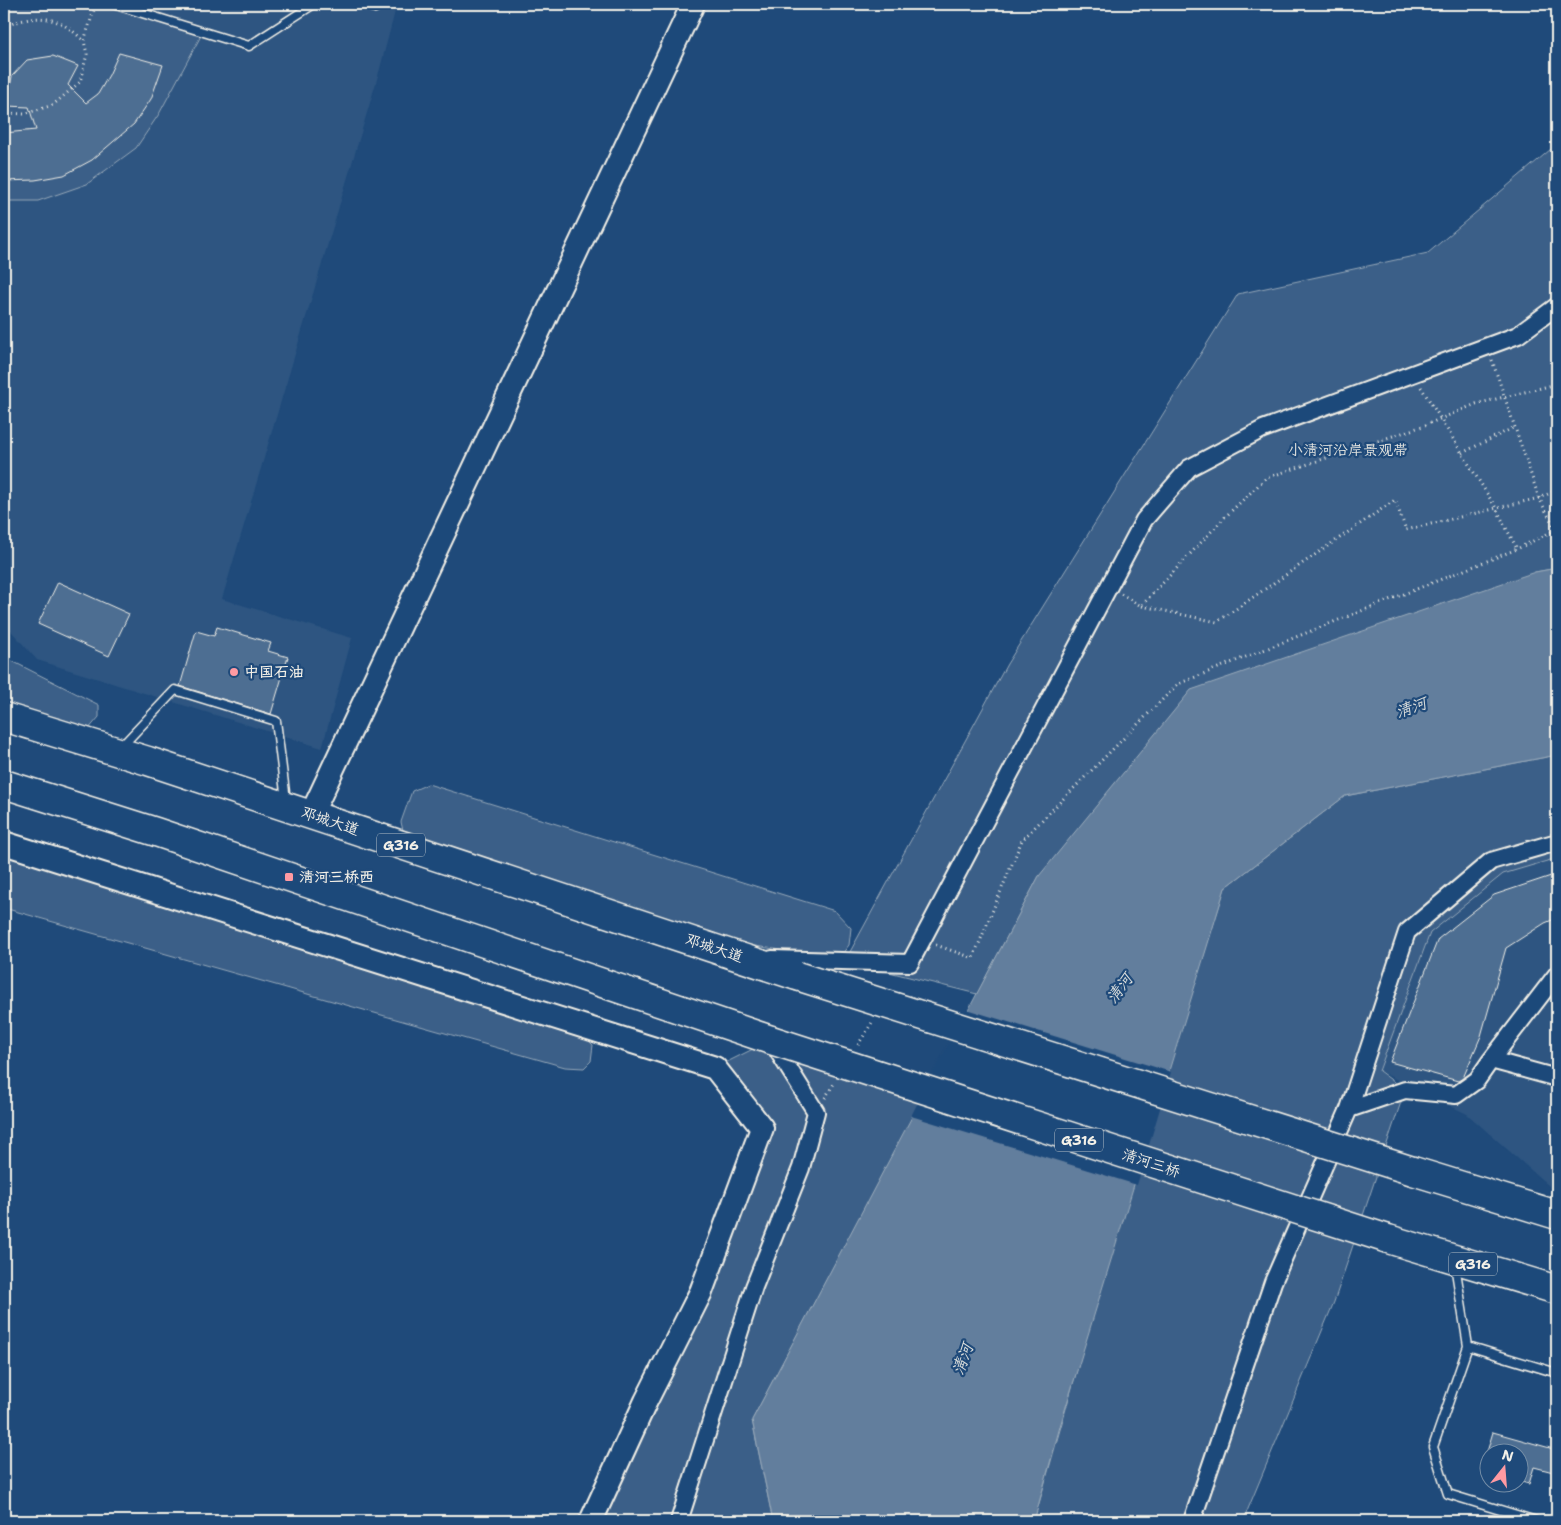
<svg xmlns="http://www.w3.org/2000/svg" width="1561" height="1525" viewBox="0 0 1561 1525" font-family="'Shantell Sans','LXGW WenKai TC',sans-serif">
<rect width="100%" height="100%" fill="#1f4a7a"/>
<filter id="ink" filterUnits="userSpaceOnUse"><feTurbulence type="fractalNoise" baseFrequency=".02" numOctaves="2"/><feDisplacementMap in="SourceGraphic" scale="10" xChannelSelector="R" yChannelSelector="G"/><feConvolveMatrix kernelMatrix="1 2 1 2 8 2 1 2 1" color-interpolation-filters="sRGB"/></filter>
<g filter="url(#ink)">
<path fill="#2d5581" d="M4 4H397L378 76 222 599 352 638 322 748 37 660 4 623Z
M1557 858V1193L1467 1114 1379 1071 1430 933 1503 874Z"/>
<path fill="#3a5f88" stroke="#97a8b8" d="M4 4H111L203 32 159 114 136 148 87 184 38 201H4Z
M1557 144V568L1535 572 1039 876 977 994 845 961 1007 664 1238 294 1428 253Z
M4 657 99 705V717L87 731 4 704Z
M1557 755V858L1503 874 1430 933 1379 1071 1405 1090 1334 1302 1243 1521H1034L1114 1240 1225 888 1345 796Z
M428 784 835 911 851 928 849 945 842 954H807L729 942 404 835 401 822 412 791Z
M4 849 581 1033 593 1045 591 1061 584 1068 565 1067 4 908Z
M771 1040 927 1090 752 1420 773 1521H582L762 1128 715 1068Z"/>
<path fill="#627e9d" stroke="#9cacbb" d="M1557 568V755L1345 796 1225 888 1061 1423 1034 1521H773L752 1420 1039 876 1191 690 1535 572Z"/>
<path fill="#1f4a7a" d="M966 1009 1171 1072 1137 1185 911 1116Z"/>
<path fill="#4d6e92" stroke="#f4f1e8" d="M119 53 163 65 151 99 134 124 92 160 64 175 35 180 4 181V133L36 130 29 107 7 106 12 76 27 60 53 56 78 66 68 85 86 103 98 94 109 75Z
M58 582 129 614 109 656 38 624Z
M217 627 271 643 268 651 288 657 271 714 180 686 196 631 214 636Z
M1557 874V918L1545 923 1506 948 1481 1036 1463 1078 1458 1081 1390 1062 1438 939 1494 895Z
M1493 1432 1557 1450V1473L1534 1467 1529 1484 1518 1481V1452H1487Z"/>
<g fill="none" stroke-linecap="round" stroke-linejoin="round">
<g stroke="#f4f1e8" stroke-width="11">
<path id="lane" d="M113 4 249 46 314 4
M360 4 375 8 376 4
M121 747 175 690 276 721 286 800
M1455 1265 1468 1346 1433 1447 1448 1494 1536 1521
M1468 1346 1557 1373"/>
</g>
<g stroke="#f4f1e8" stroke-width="20">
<path id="street" d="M772 959 910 963 1144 520 1189 468 1263 429 1518 335 1557 306
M1557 974 1491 1060 1557 1078
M1349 1109 1405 1090 1456 1095 1477 1080 1491 1060
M679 1521 754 1287 801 1168 816 1112 771 1040
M1192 1521 1273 1282 1349 1109 1407 932 1491 861 1557 842"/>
</g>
<g stroke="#f4f1e8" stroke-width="26">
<path id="secondary" d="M311 815 693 4
M4 843 715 1068 762 1128 701 1292 646 1401 591 1521"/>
</g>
<g stroke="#f4f1e8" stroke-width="31">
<path id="highway" d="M4 717 148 761 797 976
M4 784 156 832 771 1040
M1413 1171 1557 1215
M1388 1239 1557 1290"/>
</g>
<path stroke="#f4f1e8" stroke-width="3" stroke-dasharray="1 4" stroke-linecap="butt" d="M4 29C9 24 18 21 25 20 50 14 66 24 84 41
M4 110 8 113 24 114 53 105 80 82 87 54 84 41 96 4
M1492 360 1539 498 1556 530
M1421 387 1496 508 1517 549
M1462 453 1515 427
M1121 594 1141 606 1225 517 1266 478 1423 426 1476 404 1557 384
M1142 606 1217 622 1395 500 1406 530 1539 498 1557 490
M936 945 973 958 1022 840 1178 684 1517 549 1557 529
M858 1045 873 1021
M825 1098 835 1082"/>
<use href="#lane" stroke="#1f4a7a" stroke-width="8"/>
<use href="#street" stroke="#1f4a7a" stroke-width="16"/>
<use href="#secondary" stroke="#1f4a7a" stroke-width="22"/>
<use href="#highway" stroke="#1f4a7a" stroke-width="28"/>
<g stroke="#f4f1e8" stroke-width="31" stroke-linecap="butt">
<path id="highway-bridge" d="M797 976 1413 1171
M771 1040 1388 1239"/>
</g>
<use href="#highway-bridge" stroke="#1f4a7a" stroke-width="28"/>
</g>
</g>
<g fill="#ff9aa2" stroke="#1f4a7a" stroke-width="2">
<circle cx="234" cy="672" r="5"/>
<rect x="284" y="872" width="10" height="10" rx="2.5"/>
</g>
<g text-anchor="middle" stroke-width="4.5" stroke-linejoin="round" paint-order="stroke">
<g fill="#1f4a7a" stroke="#b4bfc7" stroke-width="1">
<rect x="377" y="833.5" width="48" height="23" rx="4"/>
<rect x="1055" y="1128.5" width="48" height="23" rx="4"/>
<rect x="1449" y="1252.5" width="48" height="23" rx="4"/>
</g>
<g font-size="14" font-weight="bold" fill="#f4f1e8">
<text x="401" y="850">G316</text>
<text x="1079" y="1145">G316</text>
<text x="1473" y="1269">G316</text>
</g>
<g font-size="15" fill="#e1e2de" stroke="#1f4a7a">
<text x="1348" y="455">小清河沿岸景观带</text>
</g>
<g font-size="15" font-weight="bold" fill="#f4f1e8" stroke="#1f4a7a" text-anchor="start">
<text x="244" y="677">中国石油</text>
<text x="299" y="882">清河三桥西</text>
</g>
<g font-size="15" fill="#f4f1e8" stroke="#1f4a7a">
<text transform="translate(330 821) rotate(18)" y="5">邓城大道</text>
<text transform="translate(714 948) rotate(18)" y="5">邓城大道</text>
<text transform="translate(1151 1163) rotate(18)" y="5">清河三桥</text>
</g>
<g font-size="16" font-style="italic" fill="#dee0dd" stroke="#1f4a7a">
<text transform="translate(1411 707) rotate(-20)" y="6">清河</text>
<text transform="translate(1119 988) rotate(-53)" y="6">清河</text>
<text transform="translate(962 1359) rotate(-70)" y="6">清河</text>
</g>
</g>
<rect width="1561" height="1525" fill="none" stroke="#1f4a7a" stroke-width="20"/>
<rect x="10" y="10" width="1541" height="1505" fill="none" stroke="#f4f1e8" stroke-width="2" filter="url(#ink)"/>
<g transform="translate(1504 1468) rotate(17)"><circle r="24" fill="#1f4a7a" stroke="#748da6"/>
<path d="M0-4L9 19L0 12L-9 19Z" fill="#ff9aa2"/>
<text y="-8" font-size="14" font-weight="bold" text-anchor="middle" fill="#f4f1e8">N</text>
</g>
</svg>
